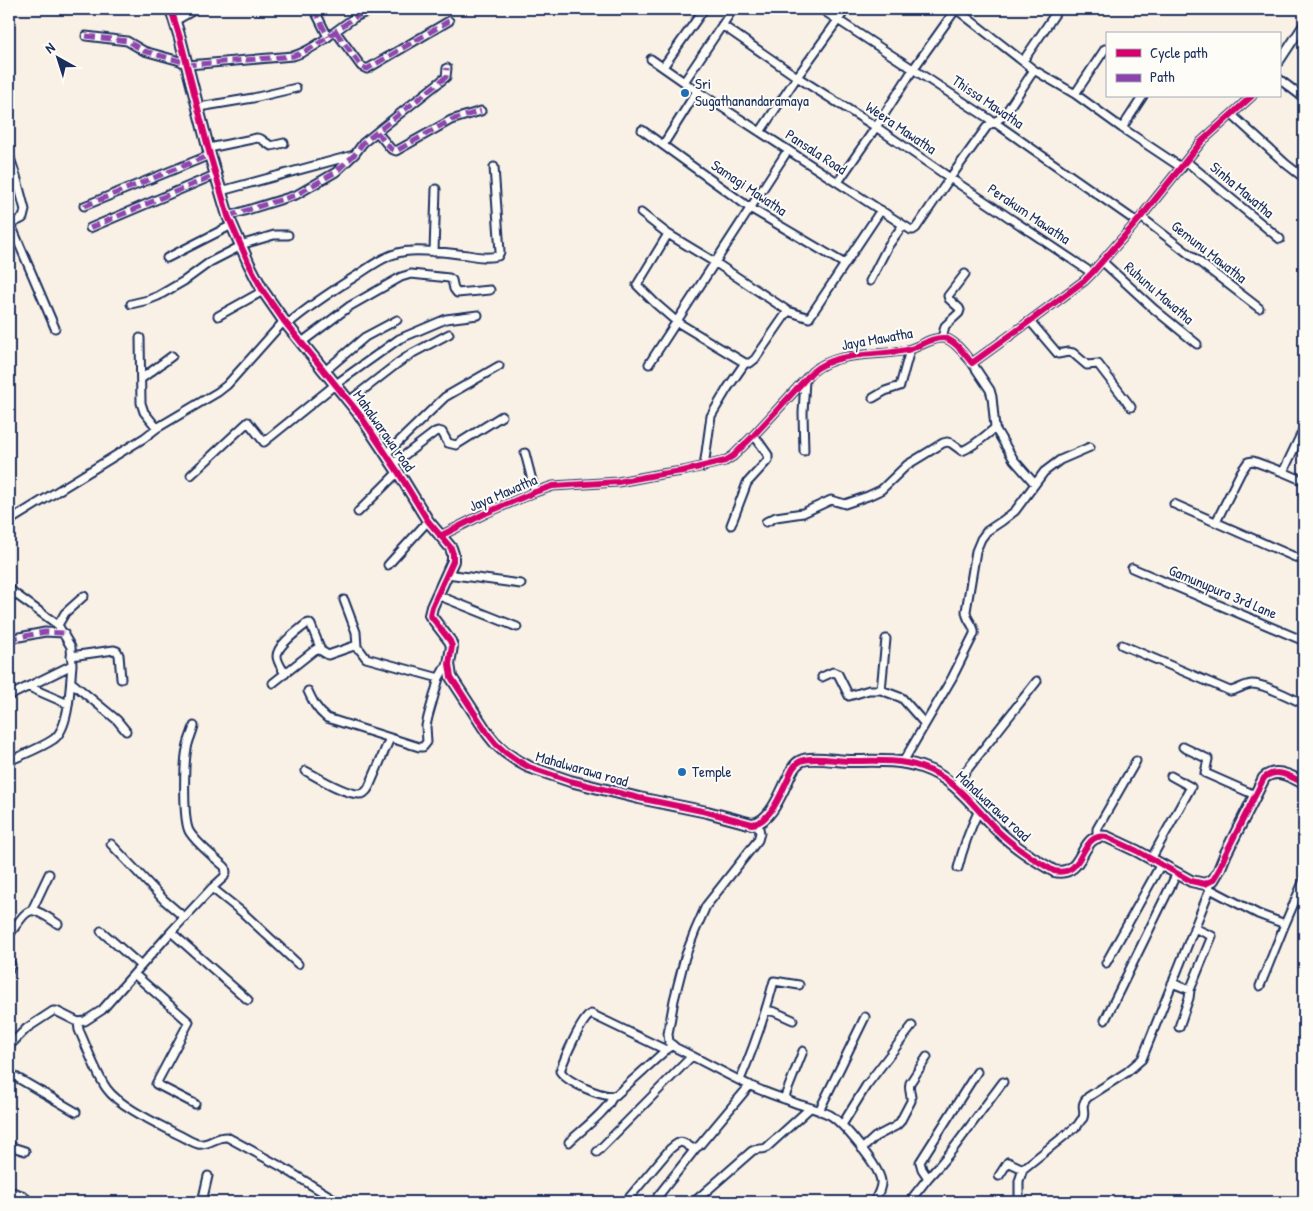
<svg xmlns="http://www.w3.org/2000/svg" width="1313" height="1211" viewBox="0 0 1313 1211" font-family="'Patrick Hand',sans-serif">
<rect width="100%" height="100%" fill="#f9f1e5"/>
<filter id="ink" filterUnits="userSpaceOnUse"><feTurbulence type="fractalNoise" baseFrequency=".02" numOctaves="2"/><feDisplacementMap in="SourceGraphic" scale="10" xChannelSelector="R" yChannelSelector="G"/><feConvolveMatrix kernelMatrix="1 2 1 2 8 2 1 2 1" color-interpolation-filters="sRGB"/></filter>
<g filter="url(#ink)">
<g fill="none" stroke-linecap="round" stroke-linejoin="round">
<g stroke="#1b2f5e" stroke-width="11">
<path id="street" d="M314 9 328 37
M821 9 994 122 1137 222
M956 9 1034 70 1075 94 1122 128 1182 168
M175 21 196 9
M722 25 797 77 876 127 950 178 986 128C991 122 999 121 1005 114L1034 70
M336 32 361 66 367 69 449 21
M86 36 127 41 144 51 180 61 188 65 293 56C316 49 334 31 354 18 361 13 372 11 380 9
M651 59 697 91 911 230H913L916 228 950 178 1092 273
M1023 61 1055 14 1056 9
M1279 62 1304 24
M663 67 702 12
M1279 79 1304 98
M684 82 733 9
M1075 94 1105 49
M199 107 253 98 296 88
M1232 115 1286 164 1304 178
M1122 128 1143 96
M642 130 750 208 845 264
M377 132 391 149 396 151 451 120 481 111
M760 132 797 77 846 9
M663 145 697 91
M209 148 257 138 261 139 271 146 284 143
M9 155 16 176 25 210 23 218 9 225
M1187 162 1280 239
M838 182 876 127 914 68 956 9
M221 191 354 155
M84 206 210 155
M641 213 668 234 716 263 788 311 809 318 881 210
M228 216 296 195 336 172 355 154 363 143 446 77 447 68
M1141 217 1259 308
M11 225 55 328
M90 228 217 174
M668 234 637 285 655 303 677 322 745 363H750L755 359 788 311
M240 245 274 235H288
M434 252 436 189
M167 258 232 225
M1103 262 1154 309 1197 344
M870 281 888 246 903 225
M131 304 148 300 158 296 184 281 210 262 241 246
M218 316 263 291
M1030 321 1058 354 1068 352 1073 353 1087 365 1098 364 1131 407
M288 324C309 306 332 291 356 276 372 265 391 251 411 251 430 250 449 253 468 255 477 257 489 258 498 256L500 252 494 167
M140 338 141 403 144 412 157 428
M942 338 945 326 959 313 960 310 959 308 949 299 948 296 965 274
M302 342 350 306 401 277 411 274 449 278 452 280 454 289 457 293 490 290
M972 363 990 390 992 397 995 428 1014 460 1035 484
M649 364 788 150
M325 371 365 337 397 320
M141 379 172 356
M873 398 885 391 900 386 910 350
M349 401 398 363 413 353 449 334
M1304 428 1283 472 1304 481
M804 451 803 413 805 380
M525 453 535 492
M386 454 445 397 499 366
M393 464 435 432 438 431 442 432 448 443 456 445 502 416
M704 467 711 416 727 389 745 363
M191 475 248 422 264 442 336 384 399 339 446 319 478 315
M1174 504 1304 561
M358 512 398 472
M9 521 144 438 157 428 218 392 227 385 284 321
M766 522 776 517 803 513 831 500 845 504 868 496 881 490 907 465 943 443 947 442 951 443 962 451C974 446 985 436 995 428
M1216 522 1241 472 1248 462 1253 461 1283 472
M731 525 747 483 768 460V455L754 435
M440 536 486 513 535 492 553 486 618 482 661 474 683 471 725 461 733 456 754 435 812 372C838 350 876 357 907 350 920 347 931 337 944 338 955 340 965 355 972 363L1030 321 1084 281 1092 273 1141 217 1202 141 1252 96
M388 565 428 521
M1132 568 1304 641
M447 574 521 584
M9 588 14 593 58 625 71 647 72 665 9 696
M437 595 517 627
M344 600 356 632 357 647
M58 625 65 613 84 596
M9 639 45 632 64 633
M886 639 881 690 902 698 925 724
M1122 645 1230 691C1238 690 1245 684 1252 684 1265 684 1291 698 1304 704
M71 656 114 650 117 651 119 655 121 679
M285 674C282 668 277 662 277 656 277 645 298 631 306 624L309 623 311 625 321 650
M822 677 833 672 838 674 849 696 869 690H881
M71 682 117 720 126 731
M273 683 316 649H318L328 655 354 646 360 650 366 658 439 678 444 669 449 664
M29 687 68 704
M308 691C313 702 317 710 327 718L419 747H423L427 742 426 726 428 717 439 678
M194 726C192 734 188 741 187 749 184 762 183 819 189 831 195 842 215 858 225 867L226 872 224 877 212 888
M1183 747 1208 759 1205 773 1255 795
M9 761C24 754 41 748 54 739 70 727 70 684 72 665
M903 762 952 678 974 634C976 626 966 621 966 611L976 551 981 539 987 531 1002 521 1015 511 1044 472 1060 460 1090 447
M306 771C317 777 352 799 364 793 367 791 368 789 369 787L390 738
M955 785 1037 681
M758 824 760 833 758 840 706 906 695 931 685 957 674 1000 668 1034 669 1042 676 1048C701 1060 725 1074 751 1086 766 1093 782 1098 798 1104 808 1107 820 1110 830 1115 843 1123 879 1166 881 1181 882 1188 877 1196 874 1202
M1097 837V829L1136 761
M111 844 164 900 185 918
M1151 859 1191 787 1171 776
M958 868C963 847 970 829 979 810
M1210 889 1258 914 1285 924 1260 986
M32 910 49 874
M1285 924 1304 880
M101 931 141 966
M171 932 248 1000
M9 935C30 907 27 903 58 924
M9 960 11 965 9 969
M1106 963 1161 864
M134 974 189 1022 156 1084 195 1104
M1172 983 1190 990 1212 936 1194 928
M766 1010 775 1012 793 1020
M1105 1020 1177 873
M78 1022 79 1030C87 1047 96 1074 107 1089 119 1106 158 1124 177 1134 184 1137 191 1142 198 1144 209 1146 216 1136 227 1137L282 1167 339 1202
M1179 1027 1189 998 1190 990
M9 1046 27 1028 53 1011H56L78 1022 85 1021 102 1010 171 932 212 888 242 912 298 964
M666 1050 591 1014C581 1019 564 1060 560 1071 567 1082 604 1099 616 1095L666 1050 672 1046
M9 1073 76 1112
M740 1080C754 1047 765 1015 774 981L799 985
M784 1099 803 1051
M819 1111 865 1017
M842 1125 866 1086 912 1026
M569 1142C579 1132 610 1109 612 1097
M9 1146 25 1151
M862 1149 875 1137 896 1126 900 1122 911 1101C912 1095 908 1090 910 1083L927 1057
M597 1152 692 1056
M999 1176 1008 1162 1023 1169
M928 1178 922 1169 920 1162 977 1072
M9 1191 22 1195 30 1202
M658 1196 696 1148
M628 1199 670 1149C682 1139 681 1141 693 1149L699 1146 750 1085
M202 1202 208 1176
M694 1202 752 1151C757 1148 761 1150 766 1148L810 1108
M909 1202 928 1178 938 1167 953 1149 1003 1082
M1019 1202V1181L1023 1169 1078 1125C1078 1124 1082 1119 1083 1118 1086 1109 1079 1106 1088 1097L1127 1072 1142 1059 1210 889 1208 884"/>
</g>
<g stroke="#1b2f5e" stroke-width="14">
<path id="secondary" d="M171 9 180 38 210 155 228 216 249 264 263 291 284 321 360 415 398 472 428 521 451 548 453 554V561L432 607 430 615 450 641 452 646 449 664 451 677 488 734 496 744 505 752 518 761 529 767 570 781 639 798 707 812 752 824C770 823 781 793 788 779 791 772 794 764 801 761 810 756 838 761 850 761 873 761 898 759 921 767 955 778 972 805 996 829 1013 846 1033 859 1054 871 1087 878 1078 831 1107 837L1137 851 1191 881 1205 884 1213 880 1219 870 1226 853 1264 778C1277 767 1291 777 1304 783"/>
</g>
<use href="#street" stroke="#fdfcf7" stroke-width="7"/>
<use href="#secondary" stroke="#fdfcf7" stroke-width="10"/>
<path stroke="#8e44ad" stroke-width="5" stroke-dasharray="10 5" stroke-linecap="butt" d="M314 9 328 37
M336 32 361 66 367 69 449 21
M86 36 127 41 144 51 180 61 188 65 293 56C316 49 334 31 354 18 361 13 372 11 380 9
M377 132 391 149 396 151 451 120 481 111
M84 206 210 155
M228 216 296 195 336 172 355 154 363 143 446 77 447 68
M90 228 217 174
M9 639 45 632 64 633"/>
<g stroke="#fdfcf7" stroke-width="9">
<path id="cycleway" d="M171 9 180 38 210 155 228 216 249 264 263 291 284 321 360 415 398 472 428 521 451 548 453 554V561L432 607 430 615 450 641 452 646 449 664 451 677 488 734 496 744 505 752 518 761 529 767 570 781 639 798 707 812 752 824C770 823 781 793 788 779 791 772 794 764 801 761 810 756 838 761 850 761 873 761 898 759 921 767 955 778 972 805 996 829 1013 846 1033 859 1054 871 1087 878 1078 831 1107 837L1137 851 1191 881 1205 884 1213 880 1219 870 1226 853 1264 778C1277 767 1291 777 1304 783
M440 536 486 513 535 492 553 486 618 482 661 474 683 471 725 461 733 456 754 435 812 372C838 350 876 357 907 350 920 347 931 337 944 338 955 340 965 355 972 363L1030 321 1084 281 1092 273 1141 217 1202 141 1252 96"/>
</g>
<use href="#cycleway" stroke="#d6006c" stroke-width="6"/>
</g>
</g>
<g fill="#1f6fb2" stroke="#fdfcf7" stroke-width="2">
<circle cx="685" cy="93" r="5"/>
<circle cx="682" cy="772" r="5"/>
</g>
<g text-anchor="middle" stroke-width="4" stroke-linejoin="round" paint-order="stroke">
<g font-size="15" fill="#1b2f5e" stroke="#fdfcf7" text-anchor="start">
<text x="695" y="89">Sri<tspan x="695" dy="17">Sugathanandaramaya</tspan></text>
<text x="692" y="777">Temple</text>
</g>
<g font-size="15" fill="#1b2f5e" stroke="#fdfcf7">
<text transform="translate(988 102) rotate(34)" y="5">Thissa Mawatha</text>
<text transform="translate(901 128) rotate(34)" y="5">Weera Mawatha</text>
<text transform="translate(816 152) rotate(33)" y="5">Pansala Road</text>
<text transform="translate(749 188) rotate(34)" y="5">Samagi Mawatha</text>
<text transform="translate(1242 190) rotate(40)" y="5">Sinha Mawatha</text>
<text transform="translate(1029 214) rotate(34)" y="5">Perakum Mawatha</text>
<text transform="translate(1209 252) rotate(38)" y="5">Gemunu Mawatha</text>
<text transform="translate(1159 293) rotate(41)" y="5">Ruhunu Mawatha</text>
<text transform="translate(877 339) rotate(-10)" y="5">Jaya Mawatha</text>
<text transform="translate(384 431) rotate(55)" y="5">Mahalwarawa road</text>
<text transform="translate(503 493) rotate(-23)" y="5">Jaya Mawatha</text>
<text transform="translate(1223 592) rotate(23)" y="5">Gamunupura 3rd Lane</text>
<text transform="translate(582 769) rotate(16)" y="5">Mahalwarawa road</text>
<text transform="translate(993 806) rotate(43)" y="5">Mahalwarawa road</text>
</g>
</g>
<rect width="1313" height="1211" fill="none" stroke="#fdfcf7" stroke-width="30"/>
<rect x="15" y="15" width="1283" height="1181" fill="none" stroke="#1b2f5e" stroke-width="2" filter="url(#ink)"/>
<rect x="1106" y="32" width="175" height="65" fill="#fdfcf7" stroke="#a3aaba"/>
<rect x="1116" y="49" width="25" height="8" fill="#d6006c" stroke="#a3aaba"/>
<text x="1150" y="58" font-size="15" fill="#1b2f5e">Cycle path</text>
<rect x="1116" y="74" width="25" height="8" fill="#8e44ad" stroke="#a3aaba"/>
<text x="1150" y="82" font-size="15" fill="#1b2f5e">Path</text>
<g transform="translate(58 58) rotate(321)" stroke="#fdfcf7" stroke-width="4" paint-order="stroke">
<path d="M0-4L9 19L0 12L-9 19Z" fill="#1b2f5e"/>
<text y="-8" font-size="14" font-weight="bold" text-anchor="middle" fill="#1b2f5e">N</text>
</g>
</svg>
